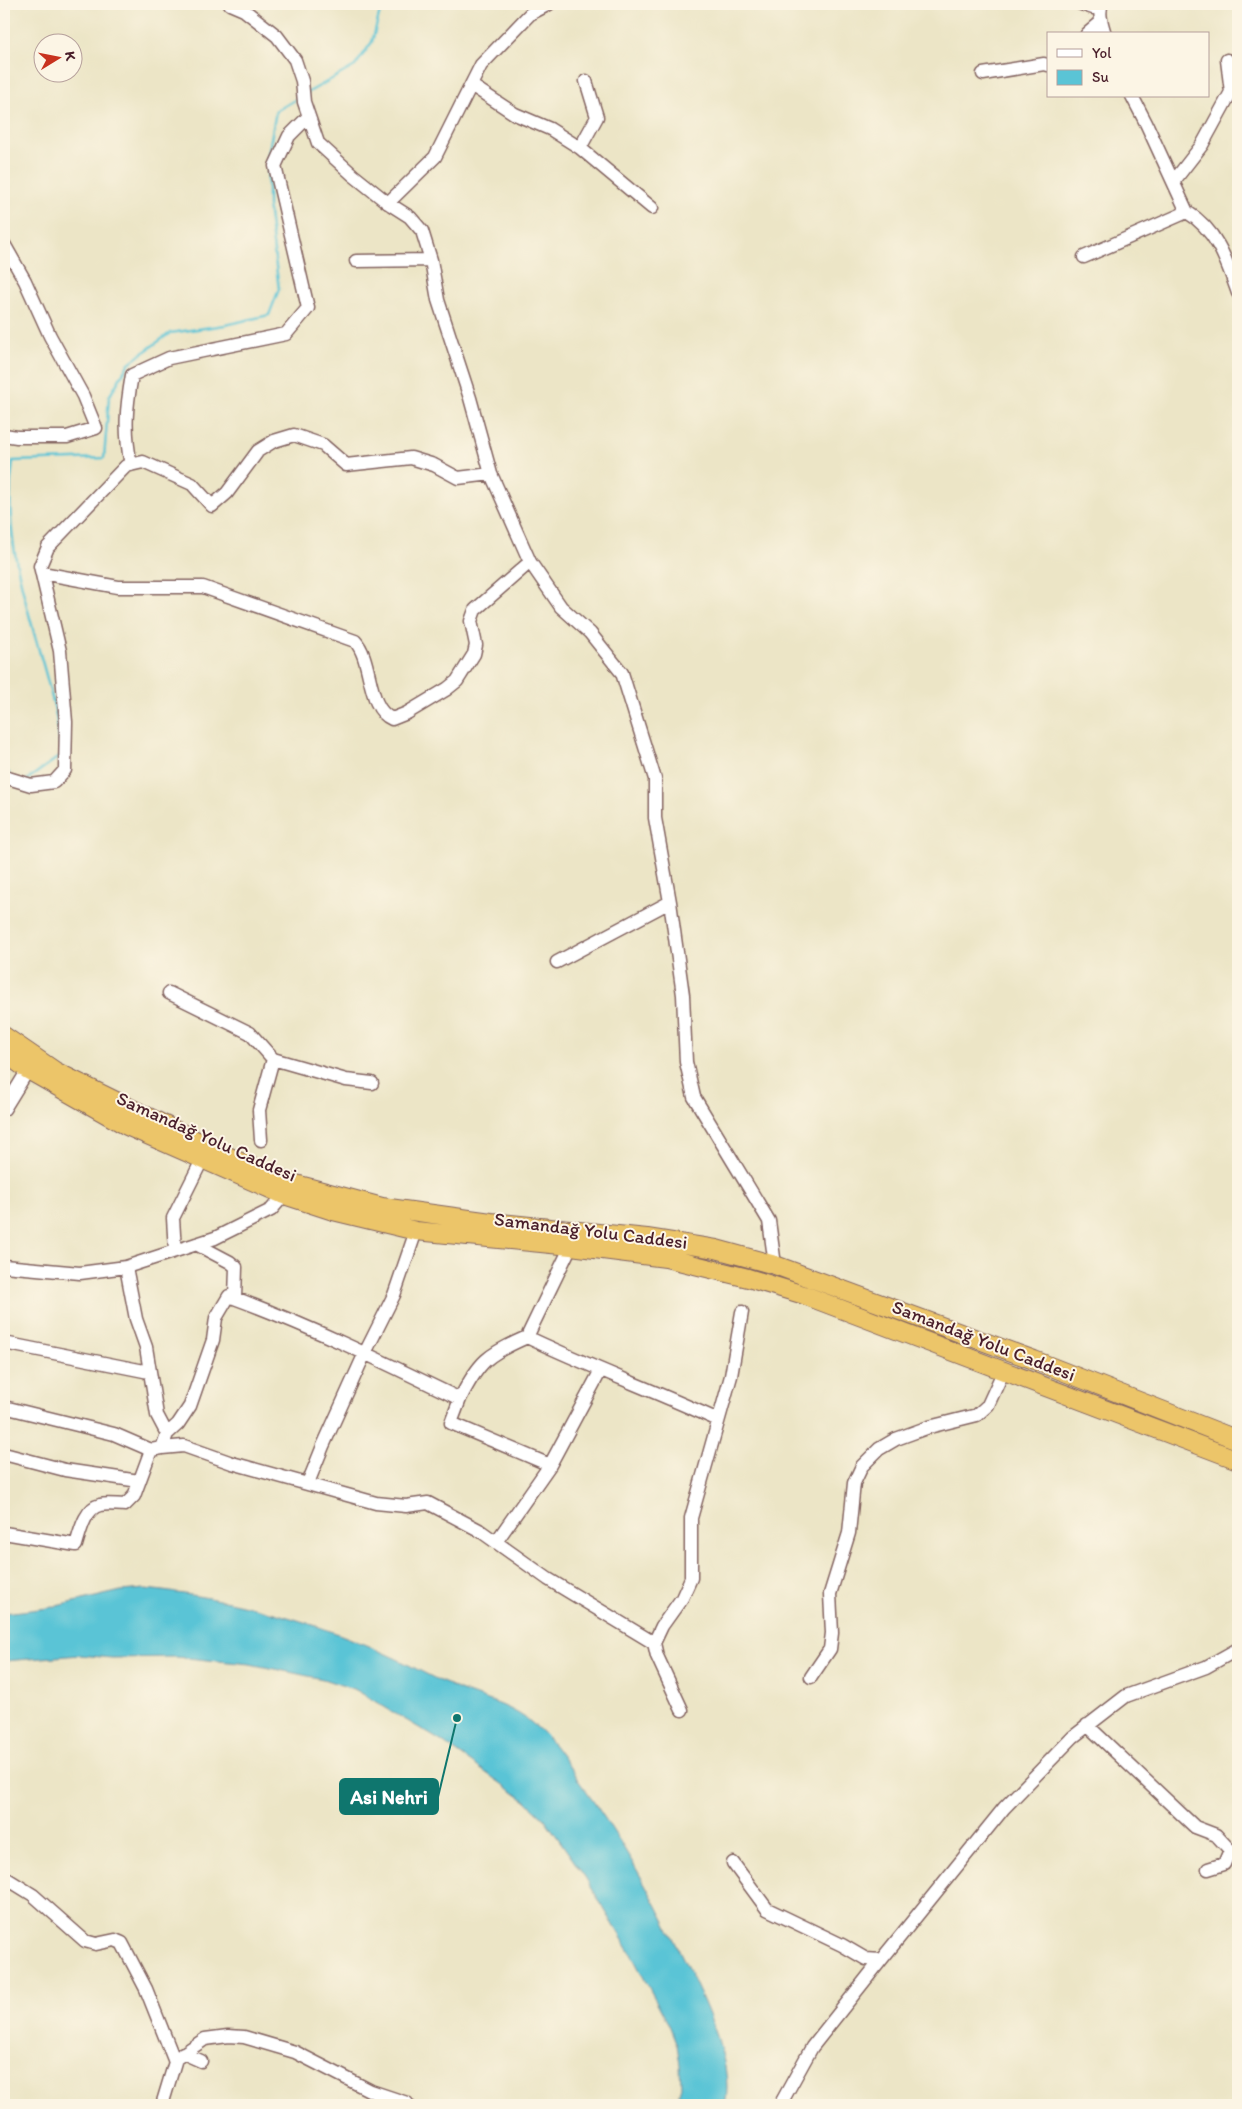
<svg xmlns="http://www.w3.org/2000/svg" width="1242" height="2109" viewBox="0 0 1242 2109" font-family="Itim,sans-serif">
<rect width="100%" height="100%" fill="#fcf5e5"/>
<filter id="ink" filterUnits="userSpaceOnUse"><feTurbulence type="fractalNoise" baseFrequency=".02" numOctaves="2"/><feDisplacementMap in="SourceGraphic" scale="10" xChannelSelector="R" yChannelSelector="G"/><feConvolveMatrix kernelMatrix="1 2 1 2 8 2 1 2 1" color-interpolation-filters="sRGB"/></filter>
<filter id="wash" filterUnits="userSpaceOnUse"><feTurbulence type="fractalNoise" baseFrequency=".0096" numOctaves="4" result="noise"/><feDisplacementMap in="SourceGraphic" scale="20" xChannelSelector="R" yChannelSelector="G"/><feGaussianBlur stdDeviation="1.12" result="paint"/><feColorMatrix in="noise" values="0 0 0 0 0 0 0 0 0 0 0 0 0 0 0 0 0 1.4 0 .05"/><feComposite in="paint" operator="in"/></filter>
<g filter="url(#wash)">
<rect width="100%" height="100%" fill="#ece5c6"/>
<path fill="#5ac4d6" stroke="#527280" d="M145 1589C224 1597 303 1617 375 1649 404 1661 431 1678 460 1690 487 1701 509 1704 533 1724 552 1739 565 1760 578 1780 618 1834 651 1891 680 1952 699 1991 736 2062 725 2105H675L681 2086 680 2065 677 2045 670 2027 630 1952 585 1877 544 1818 526 1801 441 1741 356 1690 323 1679 250 1664 176 1657 112 1658 80 1655 4 1661V1613L48 1608 121 1591Z"/>
<g fill="none" stroke-linecap="round" stroke-linejoin="round">
<path stroke="#5ac4d6" stroke-width="2.5" d="M307 93 355 66 372 42 382 4
M60 744C58 731 57 718 54 706 35 626 0 546 13 461L104 458 109 397 129 363 170 333 225 325 269 315 279 289 268 206V156L276 111 300 97
M4 771 9 773
M28 779 60 756"/>
</g>
</g>
<g filter="url(#ink)">
<g fill="none" stroke-linecap="round" stroke-linejoin="round">
<g stroke="#836461" stroke-width="15">
<path id="minor" d="M230 4 244 10 277 36 295 60 302 81 304 102 318 143 353 175 388 203 410 217 422 231 431 260 438 300 470 398 491 474 530 562 561 607 590 633 622 673 655 779V818L670 902 683 995 686 1062 694 1097 769 1221 775 1265
M1081 4 1093 8 1100 7
M1102 4C1098 13 1102 24 1105 34
M1087 34 1101 22
M983 74 1044 64 1048 65
M471 85 515 114 550 129 580 148 652 208
M1132 96 1146 123 1187 212C1217 230 1227 262 1238 293
M580 148 597 117 586 81
M1174 181 1202 145 1231 92 1227 60
M388 203 435 157 481 65 530 14 549 4
M4 244 25 281 50 336 83 396 96 428 67 437H17L4 435
M1084 257 1187 212
M356 261 431 260
M131 465C124 430 126 409 132 375L169 358 286 334 308 308 275 166 289 136 308 117
M42 573 118 587H203L355 641C373 660 366 708 392 719L407 713 447 689 457 681 474 654 476 645 471 621 475 610 530 562
M4 779 8 778 31 785 54 782 65 770 66 722 60 651 40 566 48 547 126 466 143 462 192 484 212 506 227 493 258 451 274 441 294 435 323 445 346 465 411 458 434 465 458 478 491 474
M557 962 670 902
M169 993 250 1033 273 1059 346 1080 372 1083
M4 1109 28 1070
M261 1140 259 1110 273 1059
M196 1244 230 1262 236 1267 235 1298
M175 1251 173 1218 203 1158
M4 1266 80 1273 126 1267 215 1238 271 1210 284 1195 287 1187
M527 1337 571 1246
M4 1343 149 1372
M460 1399 451 1423 550 1465
M4 1407 114 1434 151 1450
M167 1434 178 1424 190 1406 213 1340 216 1318 229 1296C308 1325 384 1362 460 1399 479 1361 488 1354 527 1337 590 1367 655 1391 718 1420
M162 1448 184 1446 232 1463 376 1503 406 1506 428 1503 479 1530 548 1579 654 1643
M4 1454 65 1470 139 1481
M308 1483 323 1446 365 1353 394 1295 416 1231
M4 1533 76 1545C80 1532 85 1508 100 1505 107 1503 117 1505 125 1505L134 1496 151 1450 162 1448 167 1434 157 1415 146 1347 136 1319 126 1267
M496 1542 550 1465 601 1370
M811 1677 830 1649 832 1633 830 1594 849 1533 854 1483 862 1466 879 1449 896 1439 929 1427 977 1415 988 1405 1004 1370
M682 1710 657 1656 654 1643 662 1626 682 1598 691 1578V1518L731 1376 742 1312
M1087 1725 1195 1827 1216 1835 1230 1850 1224 1864 1208 1869
M733 1863 767 1909 842 1945 866 1959 881 1960
M4 1877 33 1895 85 1941 96 1944 115 1940 122 1943 146 1989 175 2062 162 2105
M183 2053 201 2061
M174 2060 205 2039 228 2036 244 2037 295 2052 371 2091 407 2103 408 2105
M780 2105 812 2047 881 1960 1004 1808 1073 1737 1126 1696 1206 1667 1238 1649"/>
</g>
<g stroke="#836461" stroke-width="20">
<path id="highway" d="M4 1036 55 1071 238 1161 288 1182 382 1207 491 1222 647 1238 716 1249 775 1265 1034 1360 1238 1440
M4 1052 28 1070 127 1126 284 1195 333 1211 416 1231 571 1246 666 1258 748 1278 804 1295 1238 1460"/>
</g>
<use href="#minor" stroke="#fff" stroke-width="12"/>
<use href="#highway" stroke="#ecc569" stroke-width="18"/>
</g>
</g>
<g text-anchor="middle" stroke-width="4" stroke-linejoin="round" paint-order="stroke">
<g font-size="19" fill="#4a1f2b" stroke="#fcf5e5">
<text transform="translate(207 1136) rotate(24)" y="7">Samandağ Yolu Caddesi</text>
<text transform="translate(591 1230) rotate(7)" y="7">Samandağ Yolu Caddesi</text>
<text transform="translate(984 1340) rotate(21)" y="7">Samandağ Yolu Caddesi</text>
</g>
</g>
<path fill="none" stroke="#0f766e" stroke-width="2" d="M457 1718L438 1797"/>
<circle fill="#0f766e" stroke="#fcf5e5" stroke-width="2" cx="457" cy="1718" r="5"/>
<rect fill="#0f766e" stroke="#0f766e" stroke-width="2" x="340" y="1779" width="98" height="35" rx="5"/>
<g font-size="20" text-anchor="middle" font-weight="bold" fill="#fff">
<text x="389" y="1804">Asi Nehri</text>
</g>
<rect width="1242" height="2109" fill="none" stroke="#fcf5e5" stroke-width="20"/>
<rect x="1047" y="32" width="162" height="65" fill="#fcf5e5" stroke="#b59f9b"/>
<rect x="1057" y="49" width="25" height="8" fill="#ffffff" stroke="#b59f9b"/>
<text x="1092" y="58" font-size="15" fill="#4a1f2b">Yol</text>
<rect x="1057" y="70" width="25" height="15" fill="#5ac4d6" stroke="#b59f9b"/>
<text x="1092" y="82" font-size="15" fill="#4a1f2b">Su</text>
<g transform="translate(58 58) rotate(80)"><circle r="24" fill="#fcf5e5" stroke="#b59f9b"/>
<path d="M0-4L9 19L0 12L-9 19Z" fill="#c8321e"/>
<text y="-8" font-size="14" font-weight="bold" text-anchor="middle" fill="#4a1f2b">K</text>
</g>
</svg>
